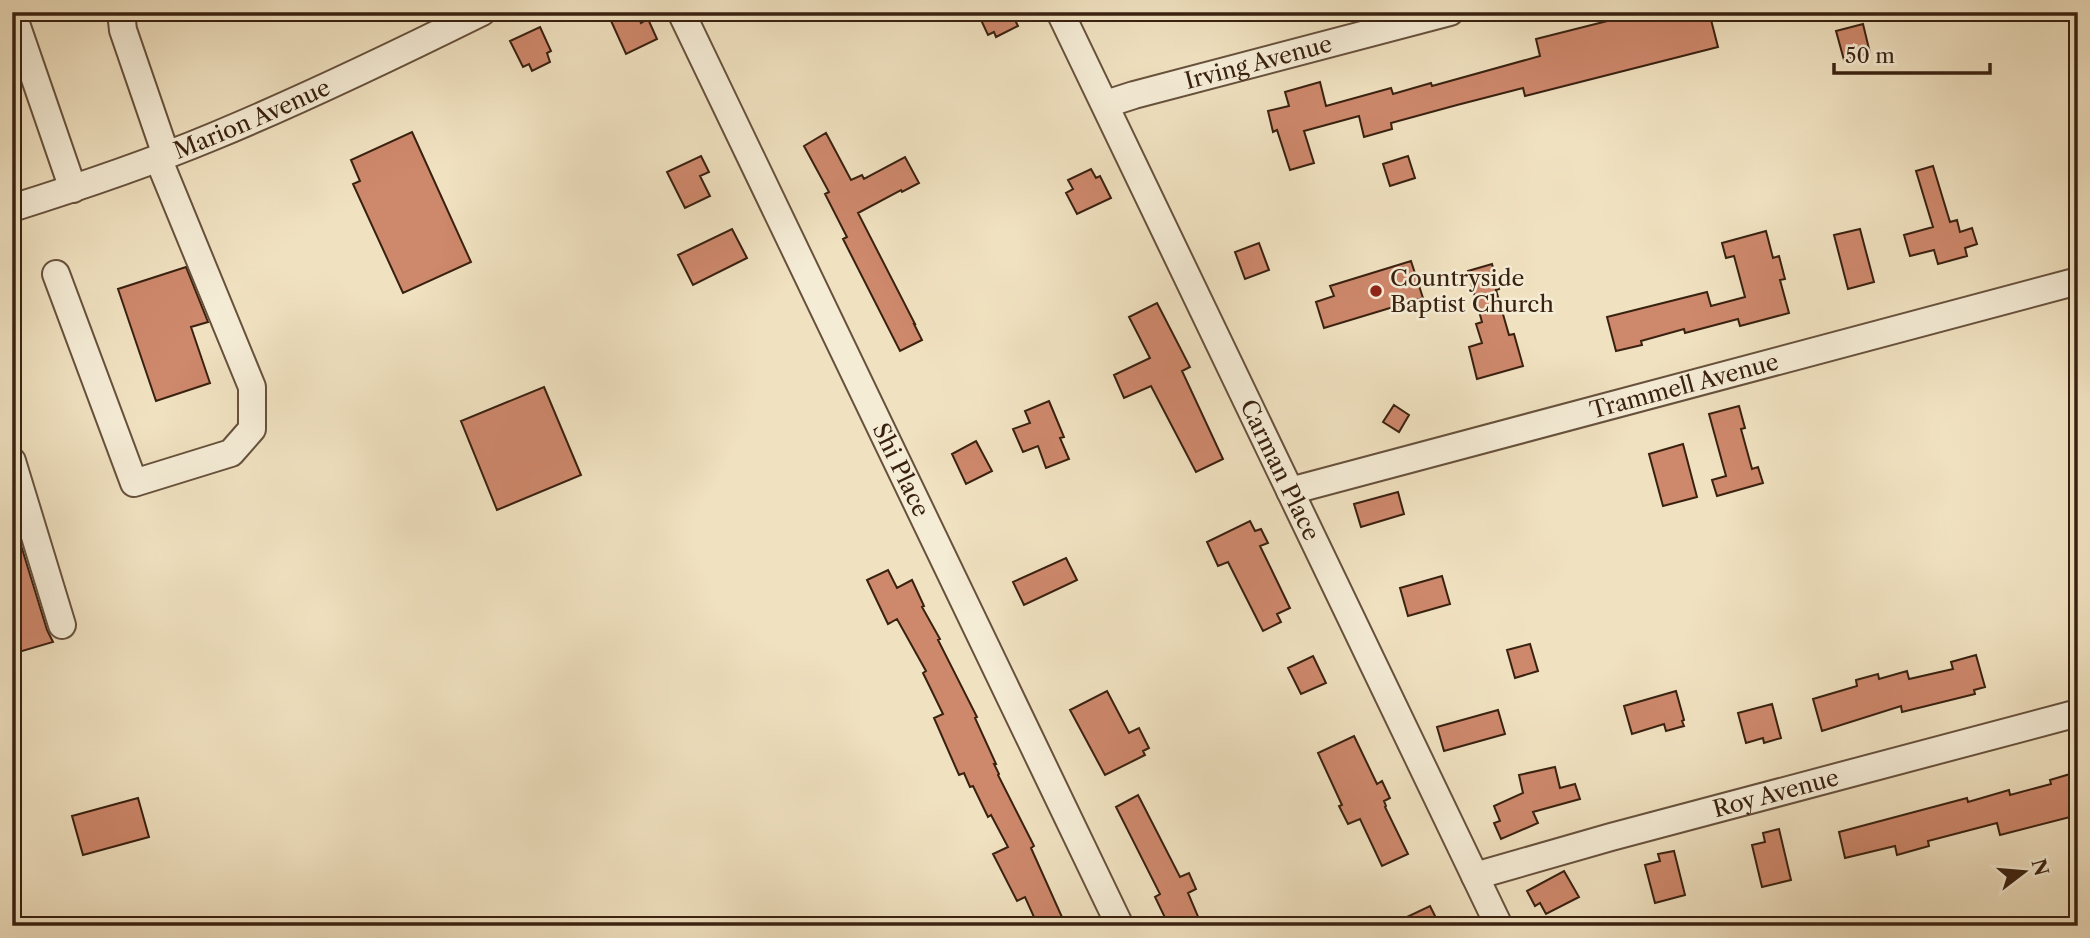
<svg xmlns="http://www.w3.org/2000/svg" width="2090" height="938" viewBox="0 0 2090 938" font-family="'Libre Caslon Text',serif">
<rect width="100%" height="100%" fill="#f0e1c0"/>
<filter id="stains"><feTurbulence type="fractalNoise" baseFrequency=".00286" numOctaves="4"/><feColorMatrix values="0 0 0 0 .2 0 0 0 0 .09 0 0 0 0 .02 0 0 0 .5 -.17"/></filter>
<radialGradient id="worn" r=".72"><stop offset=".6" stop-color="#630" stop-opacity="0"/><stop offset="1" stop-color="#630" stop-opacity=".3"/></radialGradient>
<path fill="#ce886c" stroke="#392110" stroke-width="2" d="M607 12H636L641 23 648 19 657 39 626 54Z
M984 12H1011L1018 26 996 37 994 32 988 35 981 20 986 17Z
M1643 12H1709L1718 47 1525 96 1523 88 1457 105 1391 123 1392 129 1364 137 1359 116 1304 131 1314 163 1290 170 1277 130 1273 132 1268 111 1289 106 1285 92 1320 82 1326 106 1391 88 1393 94 1431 83 1432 86 1540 56 1536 39Z
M1863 24 1870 53 1844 60 1836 31Z
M540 27 551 51 547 53 550 62 532 71 529 64 523 67 510 41Z
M412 132 471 262 403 293 353 184 360 181 351 160Z
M826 133 851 180 862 175 864 179 905 157 919 183 902 192 901 190 858 213 915 324H914L922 340 900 351 843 239 847 237 825 194 829 192 804 146Z
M701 156 709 172 700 176 710 196 685 208 667 172Z
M1408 156 1415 178 1390 186 1383 164Z
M1933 166 1950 222 1957 220 1960 232 1972 228 1977 244 1965 248 1967 256 1938 264 1934 250 1910 256 1904 235 1933 227 1916 171Z
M1091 169 1096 178 1100 176 1111 198 1077 214 1066 193 1073 189 1068 180Z
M732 229 747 258 693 285 678 255Z
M1860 229 1874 282 1848 289 1834 235Z
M1766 231 1773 258 1779 256 1785 279 1780 280 1789 313 1740 326 1738 319 1685 333 1684 329 1641 341 1642 345 1616 351 1607 317 1707 292 1711 306 1745 297 1734 256 1726 258 1722 243Z
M1259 243 1269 270 1245 279 1235 252Z
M1411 261 1423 298 1324 328 1316 302 1334 296 1330 286Z
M1492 264 1499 289 1496 290 1509 335 1514 334 1523 366 1477 379 1469 347 1482 343 1476 324 1482 322 1468 271Z
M186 267 208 322 191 327 210 383 156 401 118 289Z
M1157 303 1190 367 1182 371 1223 459 1196 472 1151 386 1124 398 1114 375 1150 358 1129 317Z
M544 387 581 475 497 510 461 421Z
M1049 401 1064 437 1060 438 1069 459 1046 468 1038 446 1023 452 1013 429 1030 423 1025 411Z
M1394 405 1409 415 1399 432 1383 422Z
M1739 406 1745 428 1741 429 1752 469 1758 467 1763 483 1717 496 1712 480 1726 476 1709 414Z
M976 441 992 471 966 484 952 454Z
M1683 444 1697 497 1663 506 1649 454Z
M1398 492 1404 514 1361 527 1354 504Z
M12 516 47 630 53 642 12 654Z
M1250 521 1255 531 1261 529 1268 543 1260 546 1290 608 1277 614 1281 622 1263 631 1228 562 1218 566 1207 542Z
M1066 558 1077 580 1024 605 1013 582Z
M888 570 897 588 912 580 924 606 922 607 940 639 938 640 977 717 975 718 996 764H994L999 774 998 775 1034 846 1031 848 1066 926H1038L1025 897 1017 901 993 854 1008 847 991 815 988 817 973 786 970 787 964 773 959 775 934 718 943 714 923 673 926 671 897 619 888 624 867 580Z
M1442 576 1450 604 1408 616 1400 588Z
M1530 644 1538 671 1515 678 1507 650Z
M1976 655 1985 687 1974 690 1975 694 1902 712 1901 706 1822 731 1813 699 1857 686 1856 680 1878 674 1879 679 1907 671 1909 679 1953 669 1951 662Z
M1313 656 1326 683 1301 694 1288 668Z
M1107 691 1129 733 1139 728 1149 748 1143 751 1145 755 1105 775 1070 710Z
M1676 691 1684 720 1682 721 1684 726 1666 731 1664 724 1632 734 1624 706Z
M1772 704 1781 738 1764 743 1763 738 1746 743 1738 713Z
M1498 710 1505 734 1444 751 1437 727Z
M1354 736 1377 784 1382 781 1390 798 1384 801 1386 806 1385 807 1408 854 1382 866 1360 819 1348 824 1339 806 1342 805 1318 753Z
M1555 767 1560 788 1575 784 1580 799 1533 812 1538 823 1501 839 1494 823 1500 821 1494 806 1523 793 1519 775Z
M2070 774 2072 780H2078V815L2000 835 1997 823 1928 841 1929 846 1897 855 1895 846 1845 858 1839 832 1967 798 1968 802 2009 790 2010 795 2051 784 2050 780Z
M1138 795 1180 877 1189 873 1196 889 1188 893 1202 926H1169L1155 897 1160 894 1116 807Z
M138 798 149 837 83 855 72 816Z
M1779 829 1791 880 1762 887 1752 845 1765 842 1763 833Z
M1674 851 1685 895 1655 903 1645 865 1660 861 1658 854Z
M1564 871 1579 897 1546 914 1540 903 1535 906 1527 891Z
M1430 906 1440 926H1388Z"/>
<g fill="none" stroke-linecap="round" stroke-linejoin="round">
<g stroke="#67513c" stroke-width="30">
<g id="minor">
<path d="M12 12 73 189"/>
<path d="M121 12 123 30 166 155"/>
<path id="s1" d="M681 12 1120 926"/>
<path id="s2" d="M1060 12 1499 926"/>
<path id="s3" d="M1106 104 1134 95 1450 12"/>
<path id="s4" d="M12 208C79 187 147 164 212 137 304 99 393 56 482 12"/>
<path d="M56 274 134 483 231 453 252 429V387L158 158"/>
<path d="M12 461 62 625"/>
<path id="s5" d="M1290 491 2078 281"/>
<path id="s6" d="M1475 876 1611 837 2078 713"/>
</g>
</g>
<use href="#minor" stroke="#f5ecd6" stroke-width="26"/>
</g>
<circle fill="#8f2418" stroke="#f5ecd6" stroke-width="2.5" cx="1376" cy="291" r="7"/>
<g text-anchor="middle" stroke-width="5" stroke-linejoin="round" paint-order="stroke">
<g font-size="23" fill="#392110" stroke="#f5ecd6">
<text dy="8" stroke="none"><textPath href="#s3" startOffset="158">Irving Avenue</textPath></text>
<text dy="8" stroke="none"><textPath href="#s4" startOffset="256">Marion Avenue</textPath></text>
<text dy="8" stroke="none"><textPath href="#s5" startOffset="408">Trammell Avenue</textPath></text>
<text dy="8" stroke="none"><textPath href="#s1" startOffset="508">Shi Place</textPath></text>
<text dy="8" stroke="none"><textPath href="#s2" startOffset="508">Carman Place</textPath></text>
<text dy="8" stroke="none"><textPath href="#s6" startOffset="312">Roy Avenue</textPath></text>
</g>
<g font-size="23" fill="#392110" stroke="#f5ecd6" text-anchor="start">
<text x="1390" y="286">Countryside<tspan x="1390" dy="26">Baptist Church</tspan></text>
</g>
</g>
<rect width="2090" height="938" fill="none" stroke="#f0e1c0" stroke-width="42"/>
<rect x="14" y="14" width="2062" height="910" fill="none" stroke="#392110" stroke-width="3.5"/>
<rect x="21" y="21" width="2048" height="896" fill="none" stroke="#392110" stroke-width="2"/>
<g transform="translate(2024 872) rotate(74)" stroke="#f5ecd6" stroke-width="5" paint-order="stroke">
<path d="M0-5L12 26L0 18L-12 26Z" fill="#392110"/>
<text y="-10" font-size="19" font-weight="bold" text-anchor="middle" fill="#392110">N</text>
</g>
<path d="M1834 63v10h156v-10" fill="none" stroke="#392110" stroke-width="3.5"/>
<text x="1845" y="63" font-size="21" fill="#392110" stroke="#f5ecd6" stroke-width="5" paint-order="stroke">50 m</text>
<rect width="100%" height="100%" filter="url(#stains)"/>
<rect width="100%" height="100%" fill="url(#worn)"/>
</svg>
